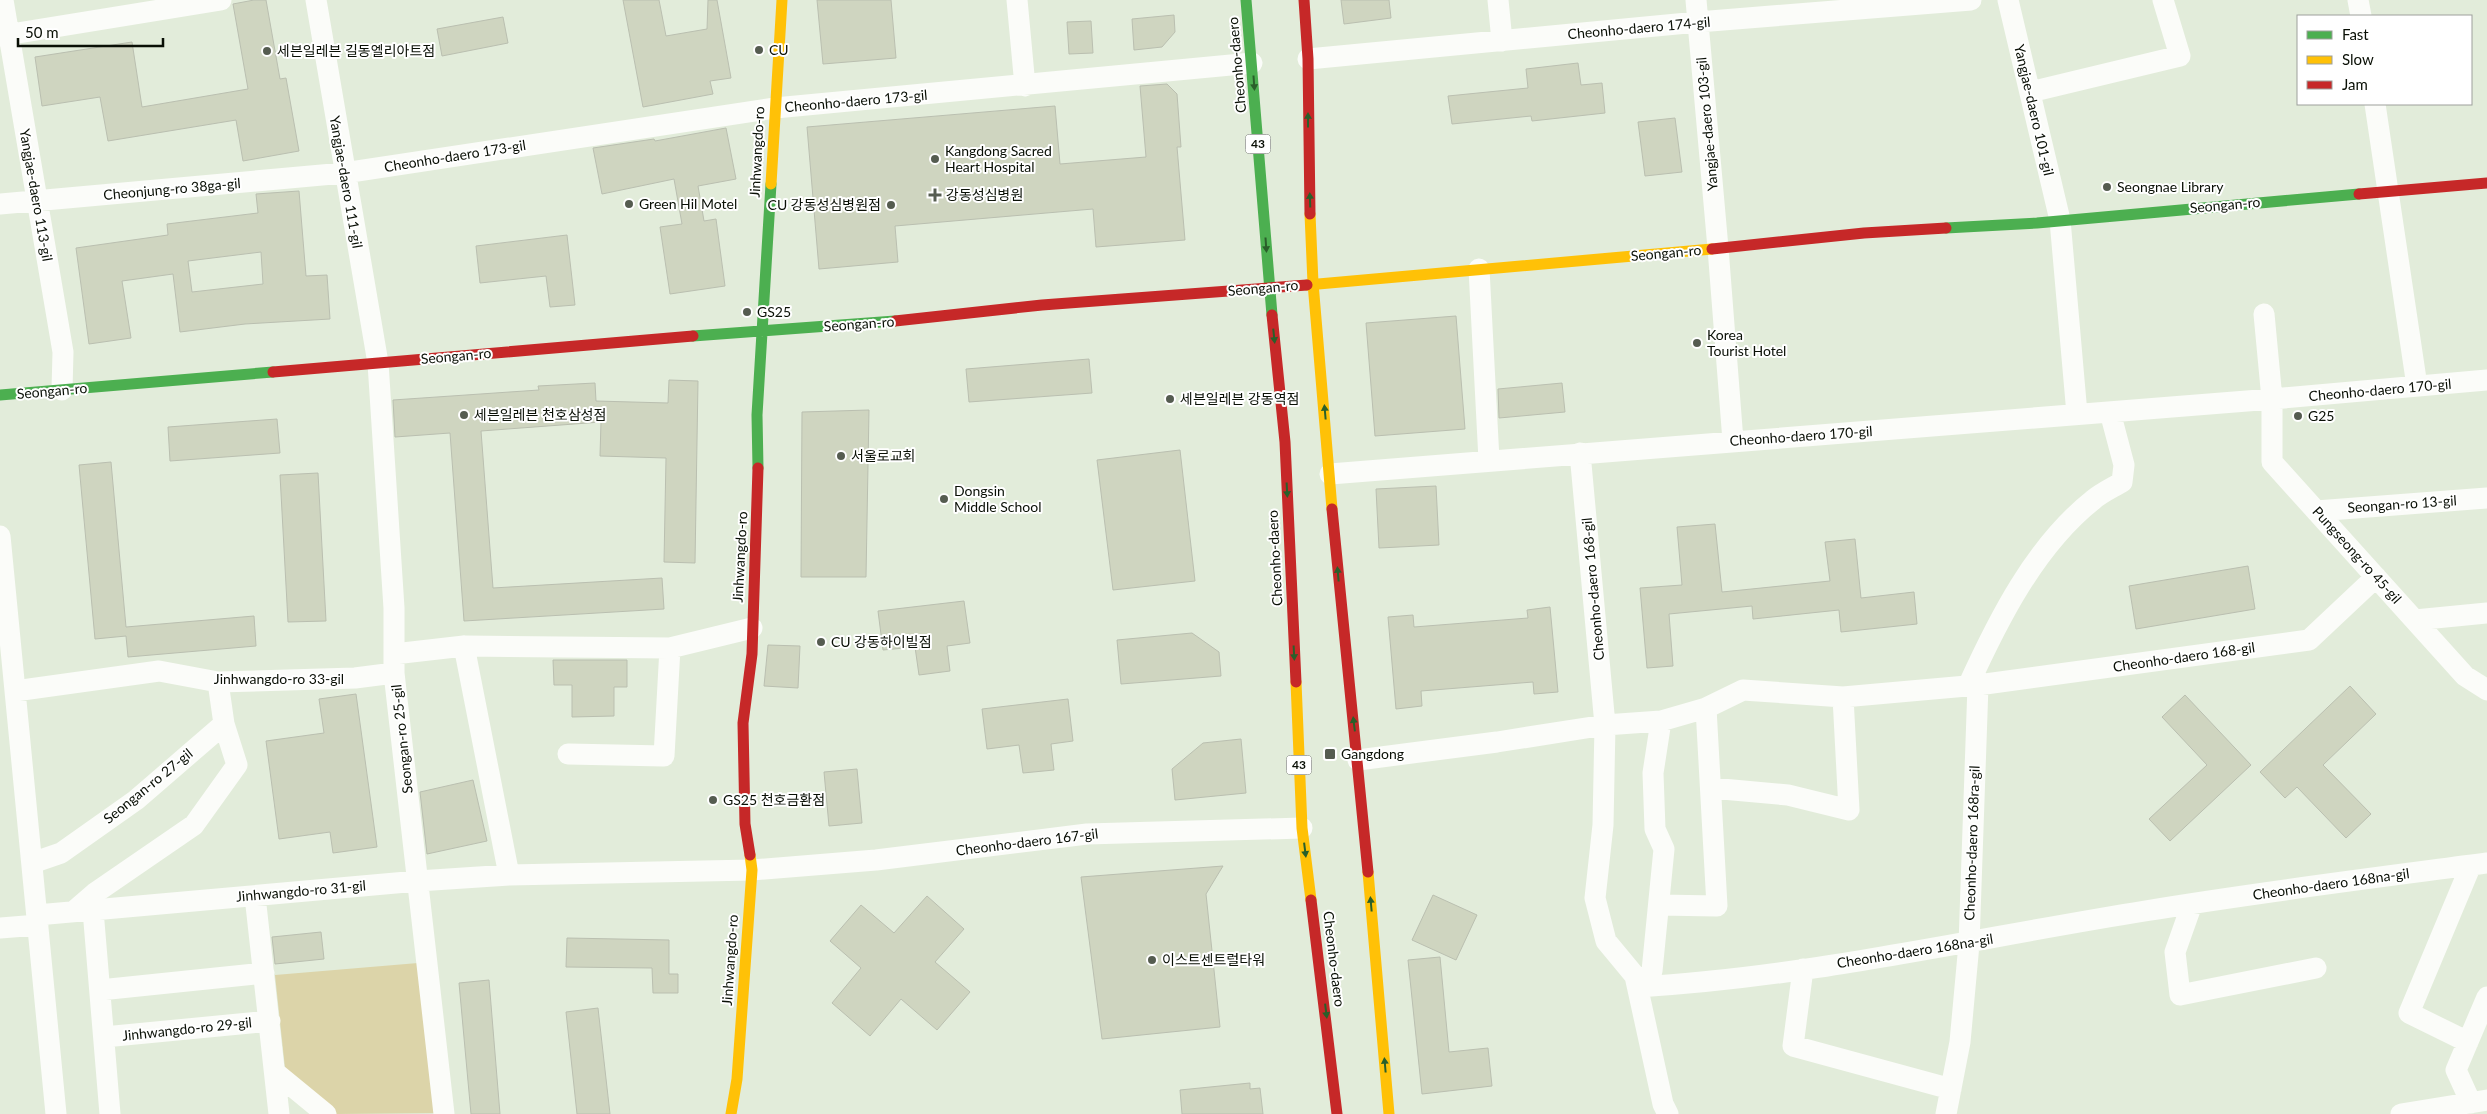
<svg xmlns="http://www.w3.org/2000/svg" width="2487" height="1114" viewBox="0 0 2487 1114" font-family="Lato,'Noto Sans KR',sans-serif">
<rect width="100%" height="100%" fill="#e2ecda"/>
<path fill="#dcd4a9" d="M418 963 436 1113 336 1114 285 1068 275 975Z"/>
<path fill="#cfd5c0" stroke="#babfb0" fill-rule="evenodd" d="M254 0H266L280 79 286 78 299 151 243 161 236 120 108 141 100 97 42 106 35 57 132 42 142 107 248 89 233 4Z
M623 0H659L666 36 707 29 708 0H717L731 78 710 81 713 94 643 107Z
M817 0H891L896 58 823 64Z
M1341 0H1389L1391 18 1344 24Z
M1174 15 1175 32 1162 47 1134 50 1132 19Z
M503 17 508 43 442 56 437 29Z
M1091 21 1093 53 1069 54 1067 22Z
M1578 63 1581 85 1602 83 1605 113 1532 121 1531 116 1452 124 1448 96 1528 88 1526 69Z
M1167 84 1177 94 1181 147H1177L1185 240 1096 247 1093 209 895 226 898 262 819 269 807 127 1055 106 1060 164 1146 157 1140 86Z
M1675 118 1682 172 1645 176 1638 122Z
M726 128 736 179 698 186 704 221 716 219 725 286 670 294 660 227 682 224 674 179 602 194 593 148 654 139 655 141Z
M299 191 306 276 327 275 330 319 245 324 180 332 173 274 122 281 131 338 89 344 76 248 168 235 167 224 258 213 256 194ZM261 252 263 284 192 292 188 261Z
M567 235 575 305 550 307 546 276 480 283 476 246Z
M1456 316 1465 429 1375 436 1366 323Z
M1089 359 1092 393 969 402 966 369Z
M669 380 698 381 695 563 664 562 666 458 600 456 601 422 481 431 493 588 662 578 664 609 464 621 450 433 395 437 393 400 539 390 538 386 595 383 596 401 668 403Z
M1562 383 1565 412 1499 418 1498 389Z
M869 410 866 577H801L802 412Z
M277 419 280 453 170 461 168 427Z
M1180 450 1195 581 1113 590 1097 460Z
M111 462 126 627 254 616 256 646 128 657 126 636 95 639 79 465Z
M318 473 326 621 288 622 280 475Z
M1436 486 1439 545 1379 548 1376 489Z
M1715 524 1722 592 1830 581 1825 542 1855 539 1861 598 1914 592 1917 624 1841 632 1839 610 1753 619 1752 606 1669 614 1673 666 1647 668 1640 588 1682 585 1677 527Z
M2248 566 2255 609 2136 629 2129 586Z
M964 601 970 643 947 646 950 671 919 675 915 647 883 650 878 611Z
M1550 607 1558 692 1534 694 1533 682 1421 691 1422 706 1396 709 1388 617 1413 615 1414 627 1528 618 1527 610Z
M1192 633 1219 652 1221 676 1121 684 1117 640Z
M768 645 800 646 798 688 764 686Z
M553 660H627V687H614V716L572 717V685H554Z
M2350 686 2376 714 2323 765 2371 814 2346 838 2297 787 2285 798 2260 772Z
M356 694 377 847 333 853 330 832 279 839 266 741 324 733 319 699Z
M2185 695 2251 765 2170 841 2149 819 2207 765 2162 717Z
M1068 699 1073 741 1051 744 1054 770 1023 773 1019 745 987 749 982 709Z
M1241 739 1246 793 1175 800 1172 769 1203 743Z
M857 769 862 823 829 826 824 772Z
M473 780 487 841 427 854 420 792Z
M1223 866 1206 894 1220 1027 1102 1039 1081 877Z
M1433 895 1477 915 1456 960 1412 940Z
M927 896 964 929 935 962 970 992 937 1030 901 999 870 1036 832 1003 861 968 830 941 861 905 894 933Z
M321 932 324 959 275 964 272 937Z
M567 938 669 940V974H678V993H653L652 968 566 967Z
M1440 957 1449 1052 1488 1048 1492 1086 1422 1094 1408 960Z
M489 980 500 1114H471L459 983Z
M598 1008 610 1114H577L566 1012Z
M1250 1083V1089L1260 1088 1263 1114H1182L1180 1090Z"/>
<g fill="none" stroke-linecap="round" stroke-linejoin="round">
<path stroke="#fbfcf9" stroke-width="21" d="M3 0 63 352 62 390
M316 0 378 363 394 608V673L444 1114
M1017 0 1025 86
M1498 0 1502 41
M1696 0 1718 248 1733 441
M2008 0 2060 220 2077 414
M2358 0 2361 16
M0 36 221 0
M1308 59 1698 22 1971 0
M2030 92 2180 56 2163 0
M2375 104 2417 386
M0 204 344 173 775 108 1252 63
M1479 269 1489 460
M2264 314 2272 399V462L2465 676 2487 690
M1580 453 1605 725 1603 825 1595 898 1606 941 1635 976 1663 1104 1668 1114
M1330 474 2272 399 2487 380
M2316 511 2487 498
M0 536 56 1114
M2415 620 2487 613
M464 646 509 875
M394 654 464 646 670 648 752 628
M1968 686C1998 620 2035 546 2093 500 2101 493 2112 488 2122 482L2124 465 2110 412
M15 691 159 671 218 682 355 678 394 673
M568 754 664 756 670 648
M1358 760 1497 742 1605 725 1661 721 1706 708 1743 690 1843 697 1978 685 2309 640 2376 577
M1711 788 1788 795 1849 810 1843 697
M32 863 61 853 136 800 224 724 218 682
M255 896 279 1114
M2192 904 2175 952 2180 995 2316 968
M1659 905 1717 906 1706 708
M93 910 110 1114
M73 912 95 893 194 825 237 765 224 724
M37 915 418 881 509 875 752 870 876 860 1087 834 1302 828
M0 928 38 925
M1803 969 1793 1046 1951 1089
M1638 987C1809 977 1976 938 2145 911 2259 892 2373 878 2487 863
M1638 987 1652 971 1664 849 1655 829 1653 773 1661 721
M100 990 264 973
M104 1037 270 1021
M2468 1042 2409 1013 2471 865
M276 1073 326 1114
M2471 1103 2456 1070 2487 997
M1946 1114 1960 1042 1969 944 1978 685
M2401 1114 2487 1100"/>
<path stroke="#4caf50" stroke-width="11" d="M1246 0 1272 315
M1946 228 2037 223 2359 194
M693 336 895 321
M0 395 273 372
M758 468 757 415 771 184"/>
<path stroke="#ffc107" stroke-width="11" d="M771 184 782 0
M1310 214 1313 283 1332 509
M1307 285 1712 249
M1296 682 1302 828 1311 900
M1368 872 1389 1114
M731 1114 737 1079 752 870 750 855"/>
<path stroke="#c62828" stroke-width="11" d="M1304 0 1308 59 1310 214
M2359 194 2487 183
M1712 249 1864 233 1946 228
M1272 315 1285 442 1296 682
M895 321 1042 305 1307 285
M273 372 693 336
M1332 509 1368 872
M750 855 745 824 743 723 752 654 758 468
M1311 900 1337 1114"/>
</g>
<defs><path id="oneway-solid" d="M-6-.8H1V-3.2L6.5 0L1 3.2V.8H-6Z" transform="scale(1.25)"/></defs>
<g fill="#2a5f2a">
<use href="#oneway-solid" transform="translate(1254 83) rotate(86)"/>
<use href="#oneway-solid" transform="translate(1308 120) rotate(-90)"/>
<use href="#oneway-solid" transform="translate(1310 200) rotate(-92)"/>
<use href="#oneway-solid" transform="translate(1266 245) rotate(86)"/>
<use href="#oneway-solid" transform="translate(1274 336) rotate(84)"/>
<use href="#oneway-solid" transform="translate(1325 412) rotate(-95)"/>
<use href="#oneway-solid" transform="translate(1287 490) rotate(87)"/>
<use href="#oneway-solid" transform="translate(1338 574) rotate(-95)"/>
<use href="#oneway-solid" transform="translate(1294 653) rotate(87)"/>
<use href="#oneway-solid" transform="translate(1354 724) rotate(-97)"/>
<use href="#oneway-solid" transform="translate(1305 850) rotate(83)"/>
<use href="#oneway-solid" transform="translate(1371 904) rotate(-95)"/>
<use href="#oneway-solid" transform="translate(1326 1011) rotate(83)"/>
<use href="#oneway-solid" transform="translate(1385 1065) rotate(-95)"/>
</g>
<g fill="#555c50" stroke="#fff" stroke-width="2">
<circle cx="759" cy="50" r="5"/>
<circle cx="267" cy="51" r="5"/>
<circle cx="935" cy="159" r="5"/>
<circle cx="2107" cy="187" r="5"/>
<path d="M932.5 187.5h5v5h5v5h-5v5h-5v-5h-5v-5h5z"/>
<circle cx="629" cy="204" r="5"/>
<circle cx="891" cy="205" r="5"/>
<circle cx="747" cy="312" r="5"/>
<circle cx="1697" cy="343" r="5"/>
<circle cx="1170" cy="399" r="5"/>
<circle cx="464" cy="415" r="5"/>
<circle cx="2298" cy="416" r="5"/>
<circle cx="841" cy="456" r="5"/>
<circle cx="944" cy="499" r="5"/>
<circle cx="821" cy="642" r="5"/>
<rect x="1324" y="748" width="12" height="12" rx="2.5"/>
<circle cx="713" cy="800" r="5"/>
<circle cx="1152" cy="960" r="5"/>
</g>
<g text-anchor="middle" stroke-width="4" stroke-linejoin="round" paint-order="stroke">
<g fill="#fff" stroke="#535750" stroke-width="1">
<rect x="1245.5" y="134.5" width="25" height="19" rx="4"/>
<rect x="1286.5" y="755.5" width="25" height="19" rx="4"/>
</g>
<g font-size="12" font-weight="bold" fill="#090f05">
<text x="1258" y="148">43</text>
<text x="1299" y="769">43</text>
</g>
<g font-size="14" fill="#090f05" stroke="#fff">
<text transform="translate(1639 28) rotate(-5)" y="5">Cheonho-daero 174-gil</text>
<text transform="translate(1237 65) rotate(-95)" y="5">Cheonho-daero</text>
<text transform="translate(856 101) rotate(-5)" y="5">Cheonho-daero 173-gil</text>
<text transform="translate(2034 110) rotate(77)" y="5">Yangjae-daero 101-gil</text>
<text transform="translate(1707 124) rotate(-95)" y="5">Yangjae-daero 103-gil</text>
<text transform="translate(757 152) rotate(-87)" y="5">Jinhwangdo-ro</text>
<text transform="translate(455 156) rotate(-9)" y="5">Cheonho-daero 173-gil</text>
<text transform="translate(346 182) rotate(80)" y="5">Yangjae-daero 111-gil</text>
<text transform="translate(172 189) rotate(-5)" y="5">Cheonjung-ro 38ga-gil</text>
<text transform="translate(36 195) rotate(80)" y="5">Yangjae-daero 113-gil</text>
<text transform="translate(2225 205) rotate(-5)" y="5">Seongan-ro</text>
<text transform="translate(1666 253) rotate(-5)" y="5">Seongan-ro</text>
<text transform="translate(1263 288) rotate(-5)" y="5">Seongan-ro</text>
<text transform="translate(859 324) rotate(-4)" y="5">Seongan-ro</text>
<text transform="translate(456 356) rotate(-5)" y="5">Seongan-ro</text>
<text transform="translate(2380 390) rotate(-5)" y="5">Cheonho-daero 170-gil</text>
<text transform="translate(52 391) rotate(-5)" y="5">Seongan-ro</text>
<text transform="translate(1801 436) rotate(-4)" y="5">Cheonho-daero 170-gil</text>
<text transform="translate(2402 504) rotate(-4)" y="5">Seongan-ro 13-gil</text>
<text transform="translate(2357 555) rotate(48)" y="5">Pungseong-ro 45-gil</text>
<text transform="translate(740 557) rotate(-87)" y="5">Jinhwangdo-ro</text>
<text transform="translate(1275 558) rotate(-93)" y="5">Cheonho-daero</text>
<text transform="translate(1593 589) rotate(-95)" y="5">Cheonho-daero 168-gil</text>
<text transform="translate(2184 657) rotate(-8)" y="5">Cheonho-daero 168-gil</text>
<text x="279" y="684">Jinhwangdo-ro 33-gil</text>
<text transform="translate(402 739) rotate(-96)" y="5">Seongan-ro 25-gil</text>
<text transform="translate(148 786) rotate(-39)" y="5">Seongan-ro 27-gil</text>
<text transform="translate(1027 842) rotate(-7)" y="5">Cheonho-daero 167-gil</text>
<text transform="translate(1972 843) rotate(-88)" y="5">Cheonho-daero 168ra-gil</text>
<text transform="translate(2331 884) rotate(-8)" y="5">Cheonho-daero 168na-gil</text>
<text transform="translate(301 891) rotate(-5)" y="5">Jinhwangdo-ro 31-gil</text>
<text transform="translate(1915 951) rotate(-9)" y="5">Cheonho-daero 168na-gil</text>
<text transform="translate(1334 959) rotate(83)" y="5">Cheonho-daero</text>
<text transform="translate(730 960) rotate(-86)" y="5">Jinhwangdo-ro</text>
<text transform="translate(187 1029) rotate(-6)" y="5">Jinhwangdo-ro 29-gil</text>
</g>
<g font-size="14" fill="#090f05" stroke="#fff" text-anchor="start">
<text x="769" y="55">CU</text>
<text x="277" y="56">세븐일레븐 길동엘리아트점</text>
<text x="945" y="156">Kangdong Sacred<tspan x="945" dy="16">Heart Hospital</tspan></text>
<text x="2117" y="192">Seongnae Library</text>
<text x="946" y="200">강동성심병원</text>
<text x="639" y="209">Green Hil Motel</text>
<text x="881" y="210" text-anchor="end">CU 강동성심병원점</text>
<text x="757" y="317">GS25</text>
<text x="1707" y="340">Korea<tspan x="1707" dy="16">Tourist Hotel</tspan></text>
<text x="1180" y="404">세븐일레븐 강동역점</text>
<text x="474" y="420">세븐일레븐 천호삼성점</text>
<text x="2308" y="421">G25</text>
<text x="851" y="461">서울로교회</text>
<text x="954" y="496">Dongsin<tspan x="954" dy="16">Middle School</tspan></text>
<text x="831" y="647">CU 강동하이빌점</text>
<text x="1341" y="759">Gangdong</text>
<text x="723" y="805">GS25 천호금환점</text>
<text x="1162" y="965">이스트센트럴타워</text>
</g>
</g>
<rect x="2297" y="15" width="175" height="90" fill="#ffffff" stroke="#9d9f9b"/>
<rect x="2307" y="31" width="25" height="8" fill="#4caf50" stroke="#9d9f9b"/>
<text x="2342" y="40" font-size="15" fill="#090f05">Fast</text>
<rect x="2307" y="56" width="25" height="8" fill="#ffc107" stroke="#9d9f9b"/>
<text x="2342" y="65" font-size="15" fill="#090f05">Slow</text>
<rect x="2307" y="81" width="25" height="8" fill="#c62828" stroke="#9d9f9b"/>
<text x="2342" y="90" font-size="15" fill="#090f05">Jam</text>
<path d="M18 38v8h145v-8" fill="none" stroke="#090f05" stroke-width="2.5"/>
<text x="25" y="38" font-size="15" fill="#090f05" stroke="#ffffff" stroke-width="4" paint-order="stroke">50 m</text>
</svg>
